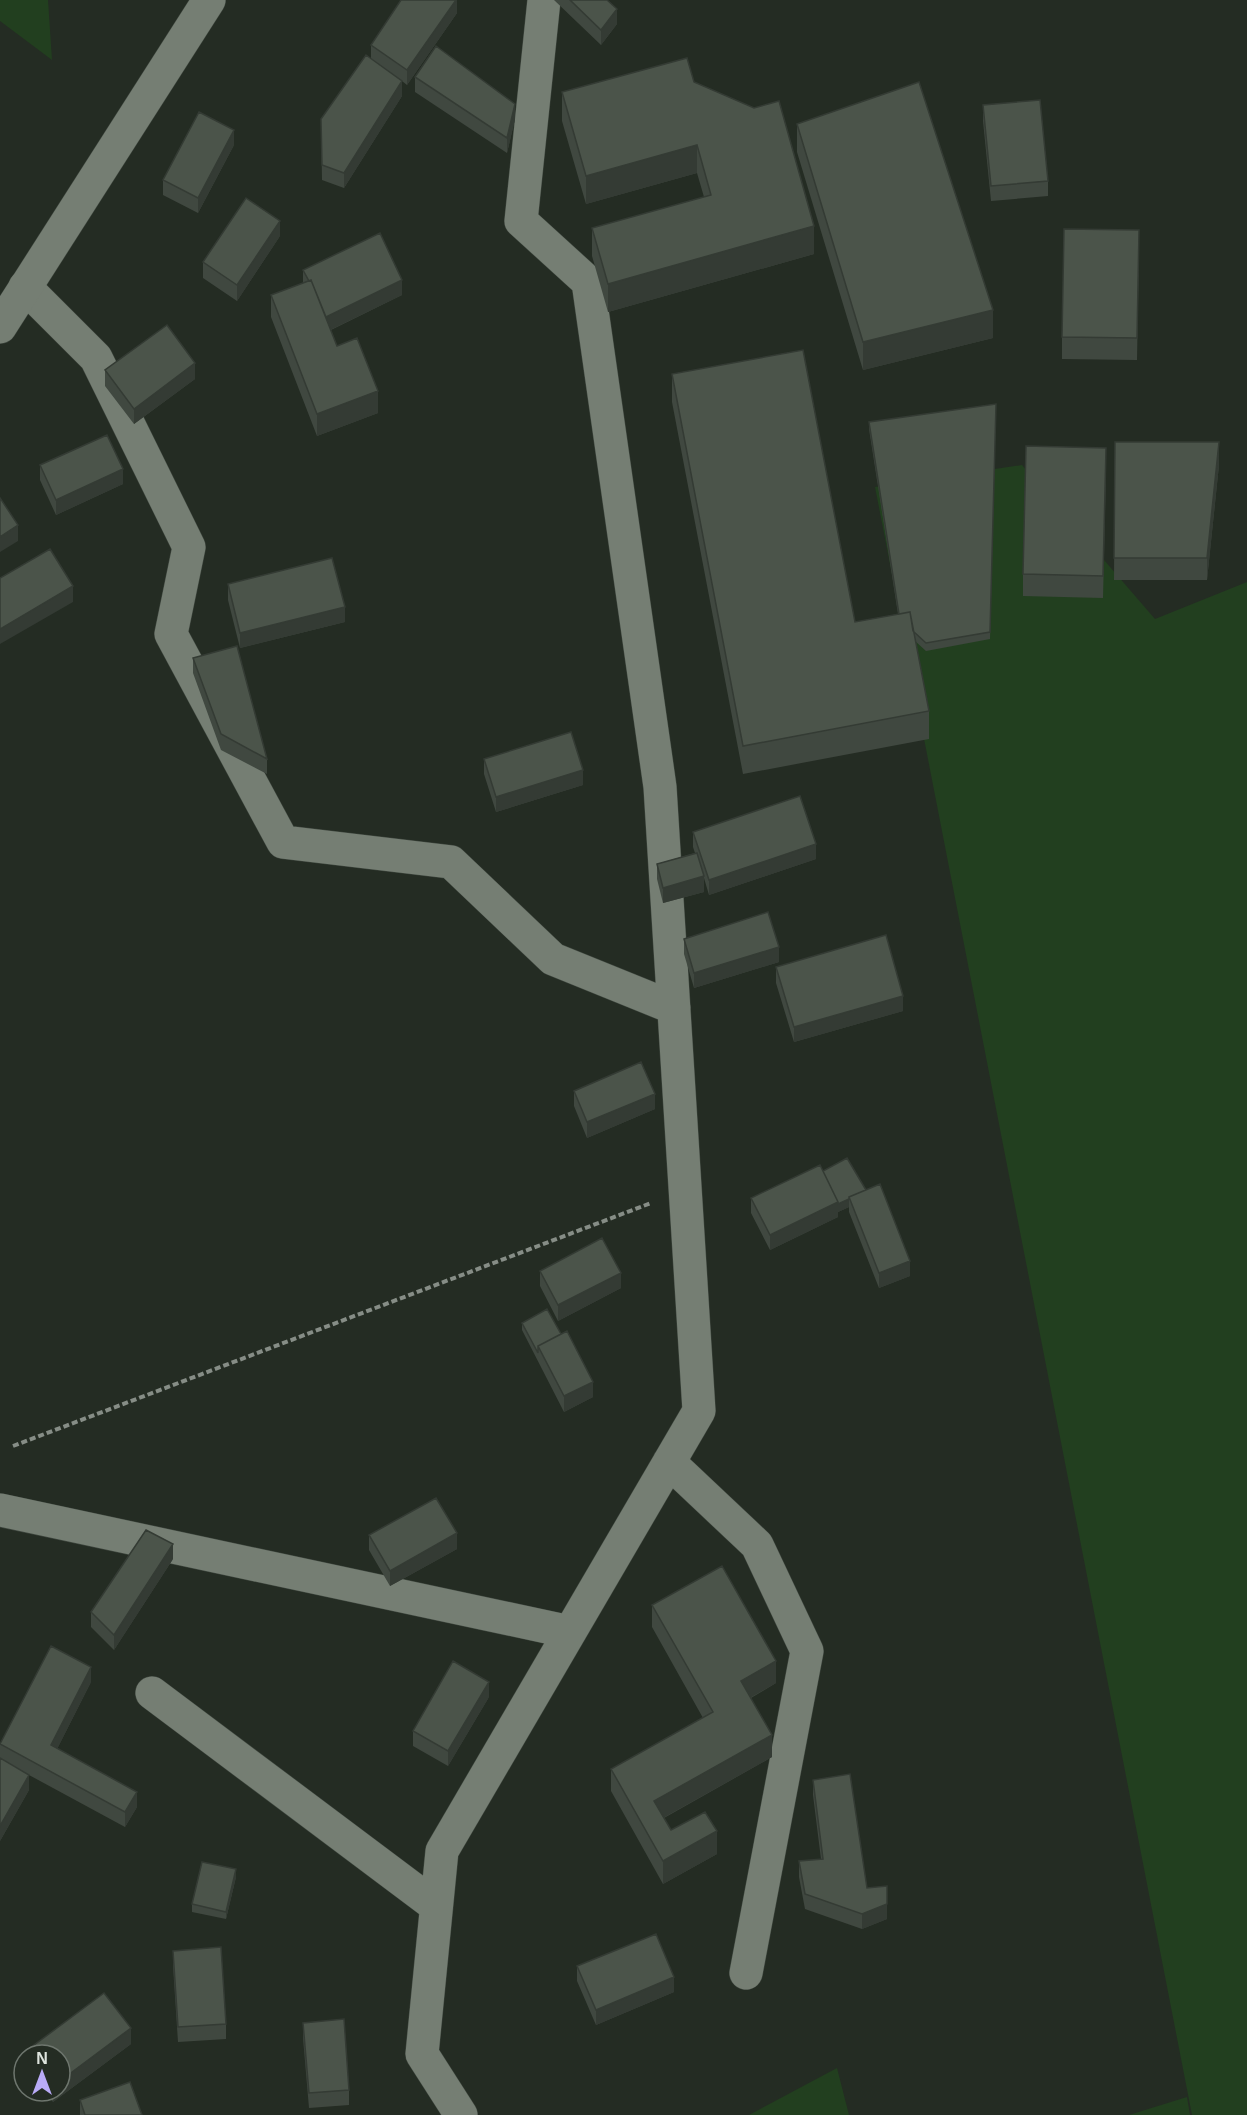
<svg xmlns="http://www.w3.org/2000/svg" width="1247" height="2115" viewBox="0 0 1247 2115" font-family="Helvetica,sans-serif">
<rect width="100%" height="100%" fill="#242c23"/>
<path fill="#223f1f" d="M0 0H48L52 60 0 21Z
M1022 465 1155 619 1247 582V2115H1192L875 487Z
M837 2068 849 2115H749Z
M1187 2097 1190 2115H1129Z"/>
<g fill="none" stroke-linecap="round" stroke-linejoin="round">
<g stroke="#3f473f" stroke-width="34">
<path id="minor" d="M25 287 96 358 189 547 171 634 283 842 451 862 553 959 674 1008
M669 1462 757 1545 807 1651 746 1973
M0 1510 570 1632
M152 1693 436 1906
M461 2115 422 2054 442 1851 699 1411 660 787 588 282 521 221 544 0"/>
</g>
<g stroke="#3f473f" stroke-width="34">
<path id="tertiary" d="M0 327 209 0"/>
</g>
<path stroke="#868d86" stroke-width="4" stroke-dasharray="6 3" stroke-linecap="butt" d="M13 1446 651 1203"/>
<use href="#minor" stroke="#757e73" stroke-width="33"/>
<use href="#tertiary" stroke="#757e73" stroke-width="33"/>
</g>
<path fill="#404840" d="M457 0V13L407 85 402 81V96L344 188 322 180 321 119 371 59V45Z
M554 0H607L617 24 601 45Z
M415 77 515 119 507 153 415 92Z
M694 82 814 254 608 312 592 256V228L704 197 697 173 586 204 562 121V92Z
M983 105 1048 181V196L991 201 983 121Z
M797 124 993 338 863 370 797 152Z
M234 145 198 213 163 195V180Z
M280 236 237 301 203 278V262Z
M1139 252 1137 360 1062 359V337Z
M303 270 402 295 331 330 337 346 378 413 317 436 271 317V295L303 283Z
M105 370 195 379 134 424 105 386Z
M672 374 855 622 898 614 869 429V422L996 404 990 639 926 651 915 641 929 711V739L743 774 672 402Z
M1115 442 1219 465 1207 580H1114Z
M40 465 123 484 56 515 40 480Z
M1106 470 1103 598 1023 596V574Z
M228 584 345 622 240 648 228 600Z
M193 658 267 759V774L221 750 193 673Z
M484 759 583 785 496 812 484 774Z
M693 832 816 859 709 895 704 878V892L663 903 657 879V864L695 853 693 847Z
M684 939 779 962 694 988 684 954Z
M776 967 903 1011 794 1042 776 983Z
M574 1091 655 1109 587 1138 574 1106Z
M847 1158 910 1276 879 1288 849 1212V1207L838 1212V1217L770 1250 751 1213V1198L823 1171Z
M540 1271 621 1288 558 1321 540 1286Z
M522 1323 593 1397 564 1412 522 1330Z
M369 1535 457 1549 390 1586 369 1550Z
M173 1559 114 1650 91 1627V1612Z
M652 1605 776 1683 751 1698 772 1757 664 1818 671 1830 717 1854 663 1884 611 1791V1769L703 1718 652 1627Z
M91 1682 57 1749 137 1807 125 1827 29 1775V1790L0 1841V1744Z
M489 1697 448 1766 413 1746V1731Z
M813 1780 867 1888 887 1919 862 1929 805 1909 799 1877V1861L821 1859 813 1795Z
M236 1877 226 1919 192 1912V1904Z
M173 1951 226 2024V2039L178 2042 173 1966Z
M577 1966 674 1992 596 2025 577 1981Z
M303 2023 349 2090V2105L309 2108 303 2038Z
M131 2044 53 2102 45 2091H60V2055H26V2051Z
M80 2100 142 2115H80Z"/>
<path fill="#343b34" d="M456 0H457V13L407 85V70Z
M617 9V24L601 45V30Z
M402 81V96L344 188V173Z
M515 104V119L507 153V138Z
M234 130V145L198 213V198Z
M697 145V173L586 204V176Z
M280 221V236L237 301V285Z
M814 226V254L608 312V284Z
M402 280V295L326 332V317Z
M993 310V338L863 370V342Z
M195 363V379L134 424V409Z
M378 391V413L317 436V414Z
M1219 442V465L1207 580V558Z
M123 469V484L56 515V500Z
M18 525V541L0 552V537Z
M73 586V602L0 644V629Z
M345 607V622L240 648V633Z
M583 770V785L496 812V797Z
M816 844V859L709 895V880Z
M704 876V892L663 903V888Z
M779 947V962L694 988V973Z
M903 996V1011L794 1042V1027Z
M655 1094V1109L587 1138V1122Z
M849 1199V1207L838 1212V1217L770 1250V1235L838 1202Z
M910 1261V1276L879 1288V1273Z
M621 1273V1288L558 1321V1305Z
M593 1382V1397L564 1412V1396Z
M457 1533V1549L390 1586V1571Z
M173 1544V1559L114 1650V1635Z
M776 1661V1683L741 1703V1681Z
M91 1667V1682L51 1761V1745Z
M489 1682V1697L448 1766V1751Z
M772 1735V1757L654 1823V1801Z
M29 1775V1790L0 1841V1826Z
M137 1792V1807L125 1827V1812Z
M717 1831V1854L663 1884V1861Z
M236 1869V1877L226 1919V1912Z
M887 1886V1919L862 1929V1914Z
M674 1977V1992L596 2025V2010Z
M131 2028V2044L53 2102V2091H60V2081Z"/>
<path fill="#4b544a" stroke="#343b34" stroke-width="1.5" d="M401 0H456L407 70 371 45Z
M570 0H607L617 9 601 30Z
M436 46 515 104 507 138 415 77Z
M366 55 402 81 344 173 322 165 321 119Z
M687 58 694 82 754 108 779 101 814 226 608 284 592 228 711 195 697 145 586 176 562 92Z
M919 82 993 310 863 342 797 124Z
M1040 100 1048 181 991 186 983 105Z
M199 112 234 130 198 198 163 180Z
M246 198 280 221 237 285 203 262Z
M1064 229 1139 230 1137 338 1062 337Z
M380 233 402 280 326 317 311 280 309 281 303 270Z
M311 280 337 346 357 338 378 391 317 414 271 295Z
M167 325 195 363 134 409 105 370Z
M803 350 855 622 910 612 929 711 743 746 672 374Z
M996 404 990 632 926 643 913 631 910 612 899 614 869 422Z
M107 435 123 469 56 500 40 465Z
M1115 442H1219L1207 558H1114Z
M1026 446 1106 448 1103 576 1023 574Z
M0 498 18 525 0 537Z
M50 549 73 586 0 629V578Z
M332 558 345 607 240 633 228 584Z
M237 646 267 759 221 734 193 658Z
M571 732 583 770 496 797 484 759Z
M800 796 816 844 709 880 693 832Z
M697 853 704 876 663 888 657 864Z
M768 912 779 947 694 973 684 939Z
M886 935 903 996 794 1027 776 967Z
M641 1062 655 1094 587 1122 574 1091Z
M847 1158 866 1190 849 1197V1199L838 1204V1202L823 1171Z
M820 1165 838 1202 770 1235 751 1198Z
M880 1184 910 1261 879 1273 849 1197Z
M602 1238 621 1273 558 1305 540 1271Z
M547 1309 561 1334 538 1346V1353L522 1323Z
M567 1331 593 1382 564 1396 538 1346Z
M436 1498 457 1533 390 1571 369 1535Z
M146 1530 173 1544 114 1635 91 1612Z
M722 1566 776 1661 741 1681 772 1735 654 1801 671 1830 705 1812 717 1831 663 1861 611 1769 713 1712 652 1605Z
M51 1646 91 1667 51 1745 137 1792 125 1812 0 1744Z
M453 1661 489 1682 448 1751 413 1731Z
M0 1758 29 1775 0 1826Z
M850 1774 867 1888 887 1886V1904L862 1914 805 1894 799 1861 823 1859 813 1780Z
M202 1862 236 1869 226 1912 192 1904Z
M656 1934 674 1977 596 2010 577 1966Z
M221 1947 226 2024 178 2027 173 1951Z
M104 1993 131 2028 60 2081V2055H29L26 2051Z
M344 2019 349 2090 309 2093 303 2023Z
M130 2082 142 2115H85L80 2100Z"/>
<g transform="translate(42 2073)"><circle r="28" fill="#242c23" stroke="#6e766e" stroke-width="1.5"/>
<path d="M0-4.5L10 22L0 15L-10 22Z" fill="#b9abf7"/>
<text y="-9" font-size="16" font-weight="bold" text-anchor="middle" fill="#dee4de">N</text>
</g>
</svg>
